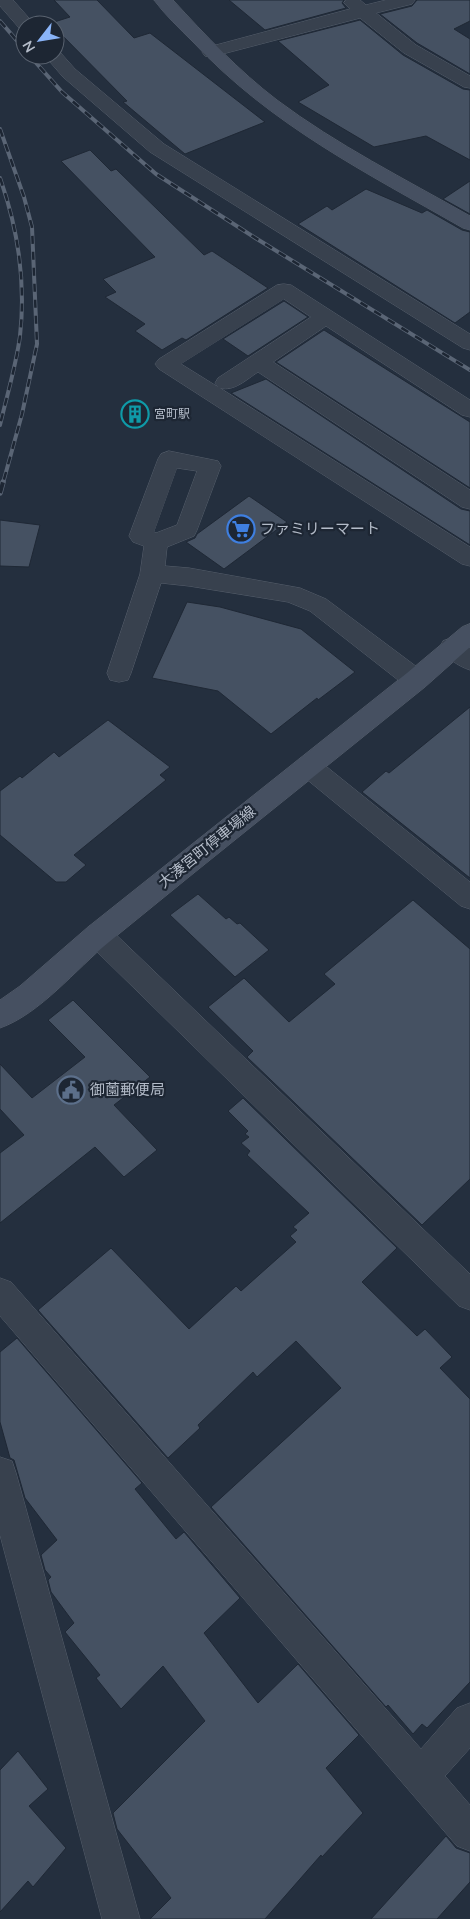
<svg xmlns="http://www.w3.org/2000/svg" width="470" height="1919" viewBox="0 0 470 1919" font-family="'Nunito Sans','Noto Sans JP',sans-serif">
<rect width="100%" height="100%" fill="#242f3e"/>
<path fill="#455162" stroke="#1f2835" d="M54 0H97L134 38 150 33 265 122 185 154 123 102 127 101 55 28V25L51 23 70 17Z
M229 0H344L342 3 346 8 265 30Z
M417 0H470V21L454 29 470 39V74L417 43 380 14 412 6Z
M360 20 403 55 463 89 470 90V160L426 136 374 147 298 102 329 85 278 41Z
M90 150 111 171 116 169 204 255 212 251 268 288 186 340 182 338 162 350 135 331 145 324 105 297 116 292 103 279 155 257 61 161Z
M470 181V214L443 199Z
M366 189 422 213 427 210 462 230 470 232V312L455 323 298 224 327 206 332 210Z
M284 301 308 317 248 356 223 339Z
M324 330 470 422V488L276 362Z
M266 379 461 509 470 511V545L231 393Z
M249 496 287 522 224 569 186 542 195 538 197 534Z
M0 520 40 525 29 567 0 566Z
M187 602 220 607 301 629 355 672 318 700 317 698 271 734 218 691 152 678Z
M470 707V878L362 792 386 771 389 773Z
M108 720 170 767 160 775 166 780 74 855 86 865 66 882H56L0 835V791L20 776 22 778 54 752 59 757Z
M198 894 226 919 229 917 237 924 240 923 269 950 235 977 170 915Z
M413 900 470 949V1179L422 1225 247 1057 253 1051 208 1007 244 978 289 1022 335 984 324 974Z
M73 1000 150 1077 114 1105 157 1150 124 1177 95 1147 0 1223V1153L24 1135 0 1109V1064L32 1098 85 1057 48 1020Z
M243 1098 397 1248 362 1282 417 1336 425 1329 452 1357 440 1368 470 1399V1682L427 1728 422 1724 413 1734 388 1705 386 1707 211 1507 341 1388 296 1341 257 1377 253 1372 198 1425 200 1428 168 1458 38 1310 111 1248 189 1329 236 1286 241 1291 296 1242 290 1236 297 1230 293 1227 309 1213 247 1155 250 1151 241 1143 249 1137 245 1134 248 1131 228 1111Z
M17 1338 142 1483 135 1489 176 1539 184 1532 240 1598 204 1633 258 1703 298 1664 359 1735 326 1768 363 1813 322 1857 321 1855 265 1919H150L171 1898 117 1829 113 1813 205 1721 163 1666 121 1709 96 1678 100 1675 65 1632 74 1623 51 1592 48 1580 51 1577 45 1570 41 1555 57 1540 25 1498 14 1460 10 1458 0 1422V1352Z
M18 1751 48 1789 29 1806 66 1848 33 1887 28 1881 0 1912V1770Z
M446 1836 456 1848 470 1853V1882L437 1919H371Z"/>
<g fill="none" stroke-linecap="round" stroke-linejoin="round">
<g stroke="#565f6c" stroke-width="1">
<path id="street" d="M0 0H13L35 25H25V30L20 29 0 6Z
M346 0H360L366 5 386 0H415L412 4 376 13 416 45 470 76V88L464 87 404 53 360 18 211 57 205 56 202 52 205 48 350 9 344 3Z
M55 50 59 51 75 69 164 144 470 334V350L463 348 150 152 63 77 44 55H55Z
M284 284 291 285 470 400V417L462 415 326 326 273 362 470 490V509L462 507 258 372C247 379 234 392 220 388L470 547V566L462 564 159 369 155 364 159 359 277 285ZM284 299 311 317 218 378 215 383 218 387 181 364Z
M169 451 218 461 221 466 197 530 194 536 167 547 165 566 189 568 300 588 326 599 425 673 428 680 425 687 416 689 407 687 310 611 288 602 189 586 161 583 131 673 128 680 119 682 110 680 107 673 140 574 144 546 133 542 129 536 158 459 161 454ZM177 468 197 471 177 525 156 533 154 532Z
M452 638 461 641 470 648V670C458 666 446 658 440 647L443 641Z
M308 756 317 759 470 882V909L461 906 299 773 295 766 299 759Z
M98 923 108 927 470 1274V1310L459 1306 88 943 84 935 88 927Z
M0 1278 11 1282 421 1749 457 1708 470 1703V1748L445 1776 470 1805V1851L457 1846 0 1316Z
M0 1457 12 1461 16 1473 140 1919H102L0 1535Z"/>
</g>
<g stroke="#565f6c" stroke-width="1">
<path id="secondary" d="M154 0H173C205 35 239 71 277 100 337 145 405 179 470 216V230L463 228C365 172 271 125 193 42 180 29 165 15 154 0Z
M470 624V647L425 687C320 772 214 856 109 942 76 969 40 1014 0 1028V1000L20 986 88 927 407 673 462 627Z"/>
</g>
<use href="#street" fill="#38414e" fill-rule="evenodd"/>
<use href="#secondary" fill="#465061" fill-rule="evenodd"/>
<g stroke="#5a6575" stroke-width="4">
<path id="rail-far1" d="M0 21 25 50
M29 55 62 92 156 174 257 239 470 370
M0 129 24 197 32 227 37 344 22 414 3 483
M0 178C18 229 26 282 20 336 16 366 7 395 0 425"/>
</g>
<g stroke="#5a6575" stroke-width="5.5">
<path id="rail" d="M0 493 3 482"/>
</g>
<use href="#rail-far1" stroke="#1d2633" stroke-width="2.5" stroke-dasharray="8" stroke-linecap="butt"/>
<use href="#rail" stroke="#1d2633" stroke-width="4" stroke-dasharray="11" stroke-linecap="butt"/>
</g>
<defs>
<g id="building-ring" transform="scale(1.4375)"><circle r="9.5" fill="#1d2633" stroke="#0f9aa8" stroke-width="1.5"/><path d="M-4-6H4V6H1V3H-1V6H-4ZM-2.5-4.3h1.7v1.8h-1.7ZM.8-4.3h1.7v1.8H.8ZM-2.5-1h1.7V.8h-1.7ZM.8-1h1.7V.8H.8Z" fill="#0f9aa8"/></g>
<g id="supermarket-ring" transform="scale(1.4375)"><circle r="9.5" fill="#1d2633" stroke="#3f7fe0" stroke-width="1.5"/><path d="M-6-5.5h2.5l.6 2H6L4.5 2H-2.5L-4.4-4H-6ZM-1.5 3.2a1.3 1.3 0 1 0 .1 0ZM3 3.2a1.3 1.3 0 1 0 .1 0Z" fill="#3f7fe0"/></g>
<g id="civic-ring" transform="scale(1.4375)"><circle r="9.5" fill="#1d2633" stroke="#5c6f8a" stroke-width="1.5"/><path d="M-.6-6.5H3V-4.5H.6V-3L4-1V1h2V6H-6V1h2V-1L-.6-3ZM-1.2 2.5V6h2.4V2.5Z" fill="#5c6f8a"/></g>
</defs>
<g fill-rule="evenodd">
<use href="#building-ring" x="135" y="414"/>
<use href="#supermarket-ring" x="241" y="529"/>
<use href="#civic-ring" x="71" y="1090"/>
</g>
<g text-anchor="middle" stroke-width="4.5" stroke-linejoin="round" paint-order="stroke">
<g font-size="12" fill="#b4bcc9" stroke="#1d2633" text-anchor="start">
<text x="154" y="418">宮町駅</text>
</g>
<g font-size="15" fill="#b4bcc9" stroke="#1d2633" text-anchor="start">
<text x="260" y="534">ファミリーマート</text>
<text x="90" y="1095">御薗郵便局</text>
</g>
<g font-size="15" fill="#b4bcc9" stroke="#1d2633">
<text transform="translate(207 847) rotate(-39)" y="5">大湊宮町停車場線</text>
</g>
</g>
<g transform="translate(40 40) rotate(239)"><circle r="24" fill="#1d2633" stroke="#59626f"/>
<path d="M0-4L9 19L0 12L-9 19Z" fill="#8ab4f8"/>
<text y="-8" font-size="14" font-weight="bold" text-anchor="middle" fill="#b4bcc9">N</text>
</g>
</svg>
